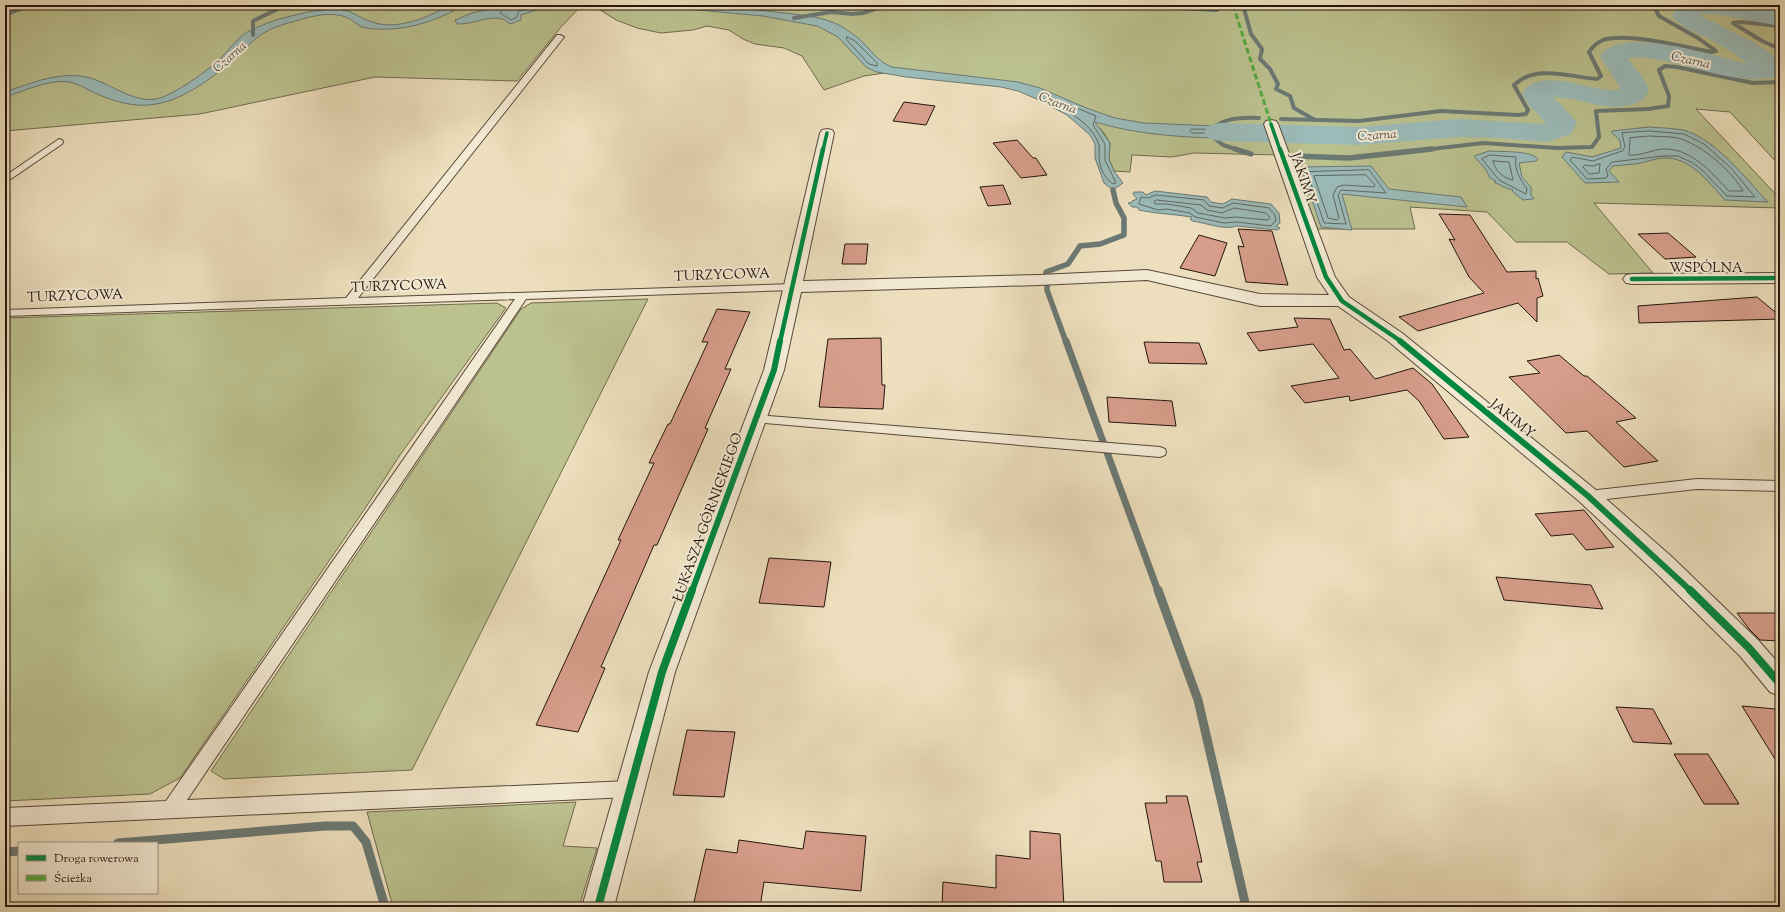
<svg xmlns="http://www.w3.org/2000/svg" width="1785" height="912" viewBox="0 0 1785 912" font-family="'Sorts Mill Goudy',serif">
<rect width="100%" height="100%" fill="#eddfbd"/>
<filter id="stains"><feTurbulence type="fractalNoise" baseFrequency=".005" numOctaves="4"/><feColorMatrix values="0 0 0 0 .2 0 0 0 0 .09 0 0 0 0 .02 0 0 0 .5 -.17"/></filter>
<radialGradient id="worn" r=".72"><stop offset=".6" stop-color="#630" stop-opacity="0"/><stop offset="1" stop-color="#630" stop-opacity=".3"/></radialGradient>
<path fill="#bbc18f" stroke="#706b4e" d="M5 5H582L561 27 517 81 375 77 200 114 5 131Z
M587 5H1780V166L1730 112 1696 109 1780 199V208L1594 203 1653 273 1609 274 1567 242H1516L1487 212 1410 207 1415 229H1304L1278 155 1194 153 1172 157 1132 155 1130 172 1114 171 1109 159 1110 143 1104 133 1094 122 1012 85 891 72 864 76 824 90 802 56 784 48 755 44 743 39 729 30 707 26 693 30 661 33 637 28 616 20 597 8Z
M648 299 412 770 224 779 211 771 521 309 531 303Z
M497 303 506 308 400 455 364 510 180 778 150 794 5 801V318Z
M576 802 563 846 597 848 579 907H393L367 812Z"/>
<path fill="#9bbbb9" stroke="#6b7974" d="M450 5H464C436 22 400 33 366 28 357 26 355 21 348 18 329 9 303 19 285 24 258 32 253 42 234 59 212 78 185 99 156 104 136 108 116 102 97 94 88 90 79 84 69 82 48 79 25 91 5 97V92C31 83 63 70 90 78 111 84 134 103 156 99 173 96 210 69 222 57 229 50 235 41 243 35 252 28 266 24 276 20 294 15 317 9 336 9 350 9 359 18 372 22 397 31 429 17 450 5Z
M508 5H552L521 15V20L510 24C507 22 504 19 502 19 490 15 471 25 457 24L455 20 472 13Z
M644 5C691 5 737 7 784 13 800 15 817 16 832 22 840 25 851 32 858 38 870 48 876 61 892 67L1018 82 1040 88 1086 108 1115 118 1144 123 1265 128 1270 139C1211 138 1152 139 1095 122L1110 143 1109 159 1114 171 1123 183 1113 190 1104 183 1095 158V144L1090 135 1067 115 1039 100 1018 91 1001 87 906 77 877 72 867 68 838 37 817 26 763 16Z
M1649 127C1661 128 1672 128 1683 130 1715 138 1746 179 1768 202L1725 200C1708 182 1690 156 1662 158 1653 159 1644 163 1635 164 1628 165 1620 165 1613 166L1609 171 1619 182 1585 183 1562 157 1566 152 1592 157 1621 148 1620 140 1612 133V131Z
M1489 151C1501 152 1530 150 1538 159L1536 161 1519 163 1522 177 1531 187V195L1534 198 1533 199 1523 200 1512 191 1513 190 1506 188 1494 182 1496 181 1490 178 1486 170 1474 156Z
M1371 166 1389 189 1461 197 1467 207 1342 194 1352 230 1321 227 1301 167Z
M1155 191 1207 197 1211 202 1223 204 1232 199 1271 204 1279 213 1280 223 1276 226 1280 228 1277 230 1236 226C1226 231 1203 222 1192 221L1190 219 1192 217C1174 214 1156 214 1139 210L1137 207H1132L1128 203 1133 202 1132 201 1137 199 1133 194 1134 192H1143L1146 195Z"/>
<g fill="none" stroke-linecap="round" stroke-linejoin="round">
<path stroke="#606863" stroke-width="1" d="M505 5 500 13 511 20 516 18 519 11 542 5
M847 37 855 41 877 63V66L869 64 847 40Z
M1053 98 1096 116 1093 125 1105 144V160L1116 183 1113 184C1103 177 1099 166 1099 154 1099 150 1100 146 1098 142 1090 122 1068 112 1051 102L1050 99Z
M1192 129 1238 130 1240 133H1192L1190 131Z
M1650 131 1684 134 1704 144 1731 168 1755 197 1727 196 1701 169 1693 163 1678 156H1663L1612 162 1606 169 1608 176 1606 178 1587 179 1570 160 1572 157 1593 161 1622 151 1625 147 1622 133Z
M1650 136C1659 137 1669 136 1678 138 1702 145 1731 170 1743 191H1729C1711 172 1691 148 1663 149 1651 150 1641 156 1629 155L1630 138Z
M1490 155 1516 157C1514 170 1520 179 1527 189L1526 194 1499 180 1482 159Z
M1493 161 1509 162 1513 180C1503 178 1495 171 1493 161Z
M1600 164 1599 173 1589 174 1583 167 1585 165 1592 166Z
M1369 170 1386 193 1341 190 1338 195 1346 224 1324 223 1307 172Z
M1366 175 1375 185 1374 187 1344 185 1337 187 1333 195 1339 218 1337 220 1328 218 1314 176Z
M1156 195 1204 200 1209 206 1223 208 1233 203 1269 208 1275 215 1276 220 1271 226 1236 222 1224 223 1195 217 1190 213 1167 209 1158 210 1139 204 1141 197 1148 198Z
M1157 200 1201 205 1207 210 1222 213 1234 208 1266 213 1270 218 1268 220 1236 217 1225 218 1198 213 1191 208 1167 204H1155L1154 202Z"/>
<path stroke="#6b7974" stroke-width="4" d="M1138 5 1178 8 1179 5
M1243 5 1251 34 1262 49 1260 59 1270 69 1278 84 1276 89 1290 96 1294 108 1315 120
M1178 8 1217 10
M5 15 31 5
M794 18 831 12 852 14 863 13 877 8 909 5
M1780 26 1741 22 1733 23 1762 41 1780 49
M253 35V21L286 5
M1281 119 1359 121 1441 111 1518 115 1526 114 1528 110 1514 85C1535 64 1570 77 1597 79L1601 76 1589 52C1593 46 1596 43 1603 40 1628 32 1684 47 1711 52L1716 51 1698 38 1659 16 1656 10 1662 5
M1238 150 1223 145 1207 132C1223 118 1238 117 1259 118
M1423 150 1483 143 1557 148 1592 147 1599 137 1596 111 1648 109 1668 106 1669 96 1659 70 1665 66 1677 67 1753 83 1780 82"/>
<path stroke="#6b7974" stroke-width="5.5" d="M1235 149 1251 154
M1295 156 1349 158 1432 149
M1046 275V272L1068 264 1080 246 1100 244 1124 235V218L1116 203 1113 190
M1047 284V290L1066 342"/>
<path stroke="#6b7974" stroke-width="7" d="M1066 341 1158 591"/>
<path stroke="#6b7974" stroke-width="9" d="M1158 590 1198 700 1246 907
M118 843 325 826H353L366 842 385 907
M5 852 19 851"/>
<path fill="#9bbbb9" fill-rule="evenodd" d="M1680 5H1742L1780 12V26L1722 15 1699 14C1714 24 1773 48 1780 63 1782 68 1777 73 1774 77 1737 86 1695 65 1659 60 1649 58 1638 56 1628 58 1632 66 1646 79 1648 88 1649 94 1645 98 1641 101 1608 116 1585 97 1553 97L1577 122 1571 134 1547 142 1499 138 1459 137 1359 145 1219 141 1208 138 1204 132 1208 126 1219 123 1359 127 1459 119 1544 124 1546 123 1529 105 1522 93C1541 65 1590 92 1618 90L1620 87 1600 56C1622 24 1715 57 1748 64 1737 55 1724 47 1711 40 1697 32 1681 29 1672 15Z"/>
</g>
<path fill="#d79e8b" stroke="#24150d" d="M904 102 935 106 926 125 893 121Z
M1017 140 1033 158H1036L1047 175 1021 178 993 143Z
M1003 185 1011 204 988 206 980 187Z
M1439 214 1470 215 1507 272 1536 271V279L1538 278 1543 296 1537 298V322L1518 303 1418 331 1399 317 1484 293 1469 277 1449 239 1455 240Z
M1238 229 1272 231 1288 285 1246 282 1238 246 1244 247Z
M1668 233 1696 257 1665 259 1638 234Z
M1199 235 1227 243 1215 276 1180 268Z
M845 244H868L866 264H842Z
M1757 297 1780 316V319L1639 323 1638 306Z
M717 309 750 312 725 369H731L705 428 708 429 657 545H654L601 667 605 668 578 732 536 725 621 540H618L654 463H649L668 424H670L708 342H702Z
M1294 318 1330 319 1344 350 1350 349 1375 379 1413 368 1432 384 1469 437 1444 439 1419 401 1407 390 1350 401 1349 396 1305 403 1291 386 1339 378 1313 344 1259 351 1247 333 1298 327Z
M881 338 882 385H885L883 409 819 407 828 339Z
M1144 342 1199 343 1207 364 1149 363Z
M1559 355 1584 376H1587L1636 418 1616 422 1658 461 1624 467 1587 431 1566 433 1509 377 1540 373 1527 361Z
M1107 397 1172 401 1176 426 1109 422Z
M1584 510 1614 547 1586 550 1573 534 1551 536 1535 514Z
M769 558 831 562 824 607 759 603Z
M1496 577 1591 585 1603 609 1504 600Z
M1737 613H1780V641L1760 640 1749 629Z
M1742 706 1776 709 1780 715V767Z
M1616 707 1653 709 1672 744 1633 742Z
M687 730 735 732 724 797 673 795Z
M1674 754H1708L1739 804H1704Z
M1166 796H1187L1202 862H1197L1202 882H1164L1161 861H1156L1145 803H1167Z
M806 831 866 836 861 891 764 882 760 907H734L694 902 706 849 737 853 739 840 803 849Z
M1030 831 1060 834 1064 907H942L943 882 996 888V855L1030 859Z"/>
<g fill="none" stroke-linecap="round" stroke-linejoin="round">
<g stroke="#564839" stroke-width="2">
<path id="service" d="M557 35H560L564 37 358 298 793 284 798 287 793 290 526 299 187 800 629 781 635 783 638 789 635 795 629 797 5 826V808L166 801 515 299 5 316V310L346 298Z
M59 139 62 140 63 142 62 144 5 183V176Z
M756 415 1160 447 1165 449 1166 452 1165 455 1160 457 752 422 750 419 752 416Z
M1697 479 1780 481V491L1697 489 1588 501 1583 500 1581 496 1583 492 1588 491Z"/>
</g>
<g stroke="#564839" stroke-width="2">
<path id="minor" d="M1271 120 1276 121 1278 124 1335 277 1349 297 1402 333 1596 490 1672 557 1758 640 1780 665V696L1770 692 1740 656 1654 571 1580 502 1388 341 1338 306H1260L1147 280 1039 285 801 292 784 370 675 672 614 907H582L649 672 764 370 820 133 822 130 827 129 832 130 834 133 803 281 1039 275 1147 270 1260 294 1329 295 1317 277 1264 124 1266 121Z
M1780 273V283L1632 284 1626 283 1623 279 1626 275 1632 274Z"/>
</g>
<use href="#service" fill="#f3ead4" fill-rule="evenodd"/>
<use href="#minor" fill="#f3ead4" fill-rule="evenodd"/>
<path stroke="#53a941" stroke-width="3" stroke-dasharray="6 3" stroke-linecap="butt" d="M1233 5 1271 124"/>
<g stroke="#f3ead4" stroke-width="5">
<path id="cycleway-far3" d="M1271 124 1280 150
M823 150 827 133"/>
</g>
<g stroke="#f3ead4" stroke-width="6">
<path id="cycleway-far2" d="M1280 149 1326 277 1342 301 1402 342
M1632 279 1780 278
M780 342 823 149"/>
</g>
<g stroke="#f3ead4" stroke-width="8">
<path id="cycleway-far1" d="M1400 341 1588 496 1691 591
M692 591 774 370 780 341"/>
</g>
<g stroke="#f3ead4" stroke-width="10">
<path id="cycleway" d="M1690 590 1749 648 1780 684
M598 907 662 672 692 590"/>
</g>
<use href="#cycleway-far3" stroke="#00873e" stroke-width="3.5"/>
<use href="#cycleway-far2" stroke="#00873e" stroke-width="4.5"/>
<use href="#cycleway-far1" stroke="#00873e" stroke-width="6"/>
<use href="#cycleway" stroke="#00873e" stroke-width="8"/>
</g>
<g text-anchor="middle" stroke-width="4" stroke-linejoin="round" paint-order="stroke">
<g font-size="13" font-style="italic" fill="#4e4f49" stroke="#f3ead4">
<text transform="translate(229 56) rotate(-41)" y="5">Czarna</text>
<text transform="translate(1691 59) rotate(13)" y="5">Czarna</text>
<text transform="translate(1058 102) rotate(21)" y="5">Czarna</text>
<text transform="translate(1377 134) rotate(-4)" y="5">Czarna</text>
</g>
<g font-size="14" fill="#24150d" stroke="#f3ead4">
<text transform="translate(1304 178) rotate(71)" y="5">JAKIMY</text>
<text x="1706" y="272">WSPÓLNA</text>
<text transform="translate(722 274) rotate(-2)" y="5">TURZYCOWA</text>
<text transform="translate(399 285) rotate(-2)" y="5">TURZYCOWA</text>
<text transform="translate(75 295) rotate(-2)" y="5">TURZYCOWA</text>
<text transform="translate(1513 418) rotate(39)" y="5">JAKIMY</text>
<text transform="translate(707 517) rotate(-70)" y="5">ŁUKASZA GÓRNICKIEGO</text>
</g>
</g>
<rect width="1785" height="912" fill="none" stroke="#eddfbd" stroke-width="20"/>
<rect x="6" y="6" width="1773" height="900" fill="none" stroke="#24150d" stroke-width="2"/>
<rect x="10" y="10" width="1765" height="892" fill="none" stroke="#24150d"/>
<rect x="18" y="842" width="140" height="52" fill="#f3ead4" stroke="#a09584"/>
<rect x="26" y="855" width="20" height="6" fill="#00873e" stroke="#a09584"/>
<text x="54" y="862" font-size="12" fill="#24150d">Droga rowerowa</text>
<rect x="26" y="875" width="20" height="6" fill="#53a941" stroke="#a09584"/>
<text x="54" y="882" font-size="12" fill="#24150d">Ścieżka</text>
<rect width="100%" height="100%" filter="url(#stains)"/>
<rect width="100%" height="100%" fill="url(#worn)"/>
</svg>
